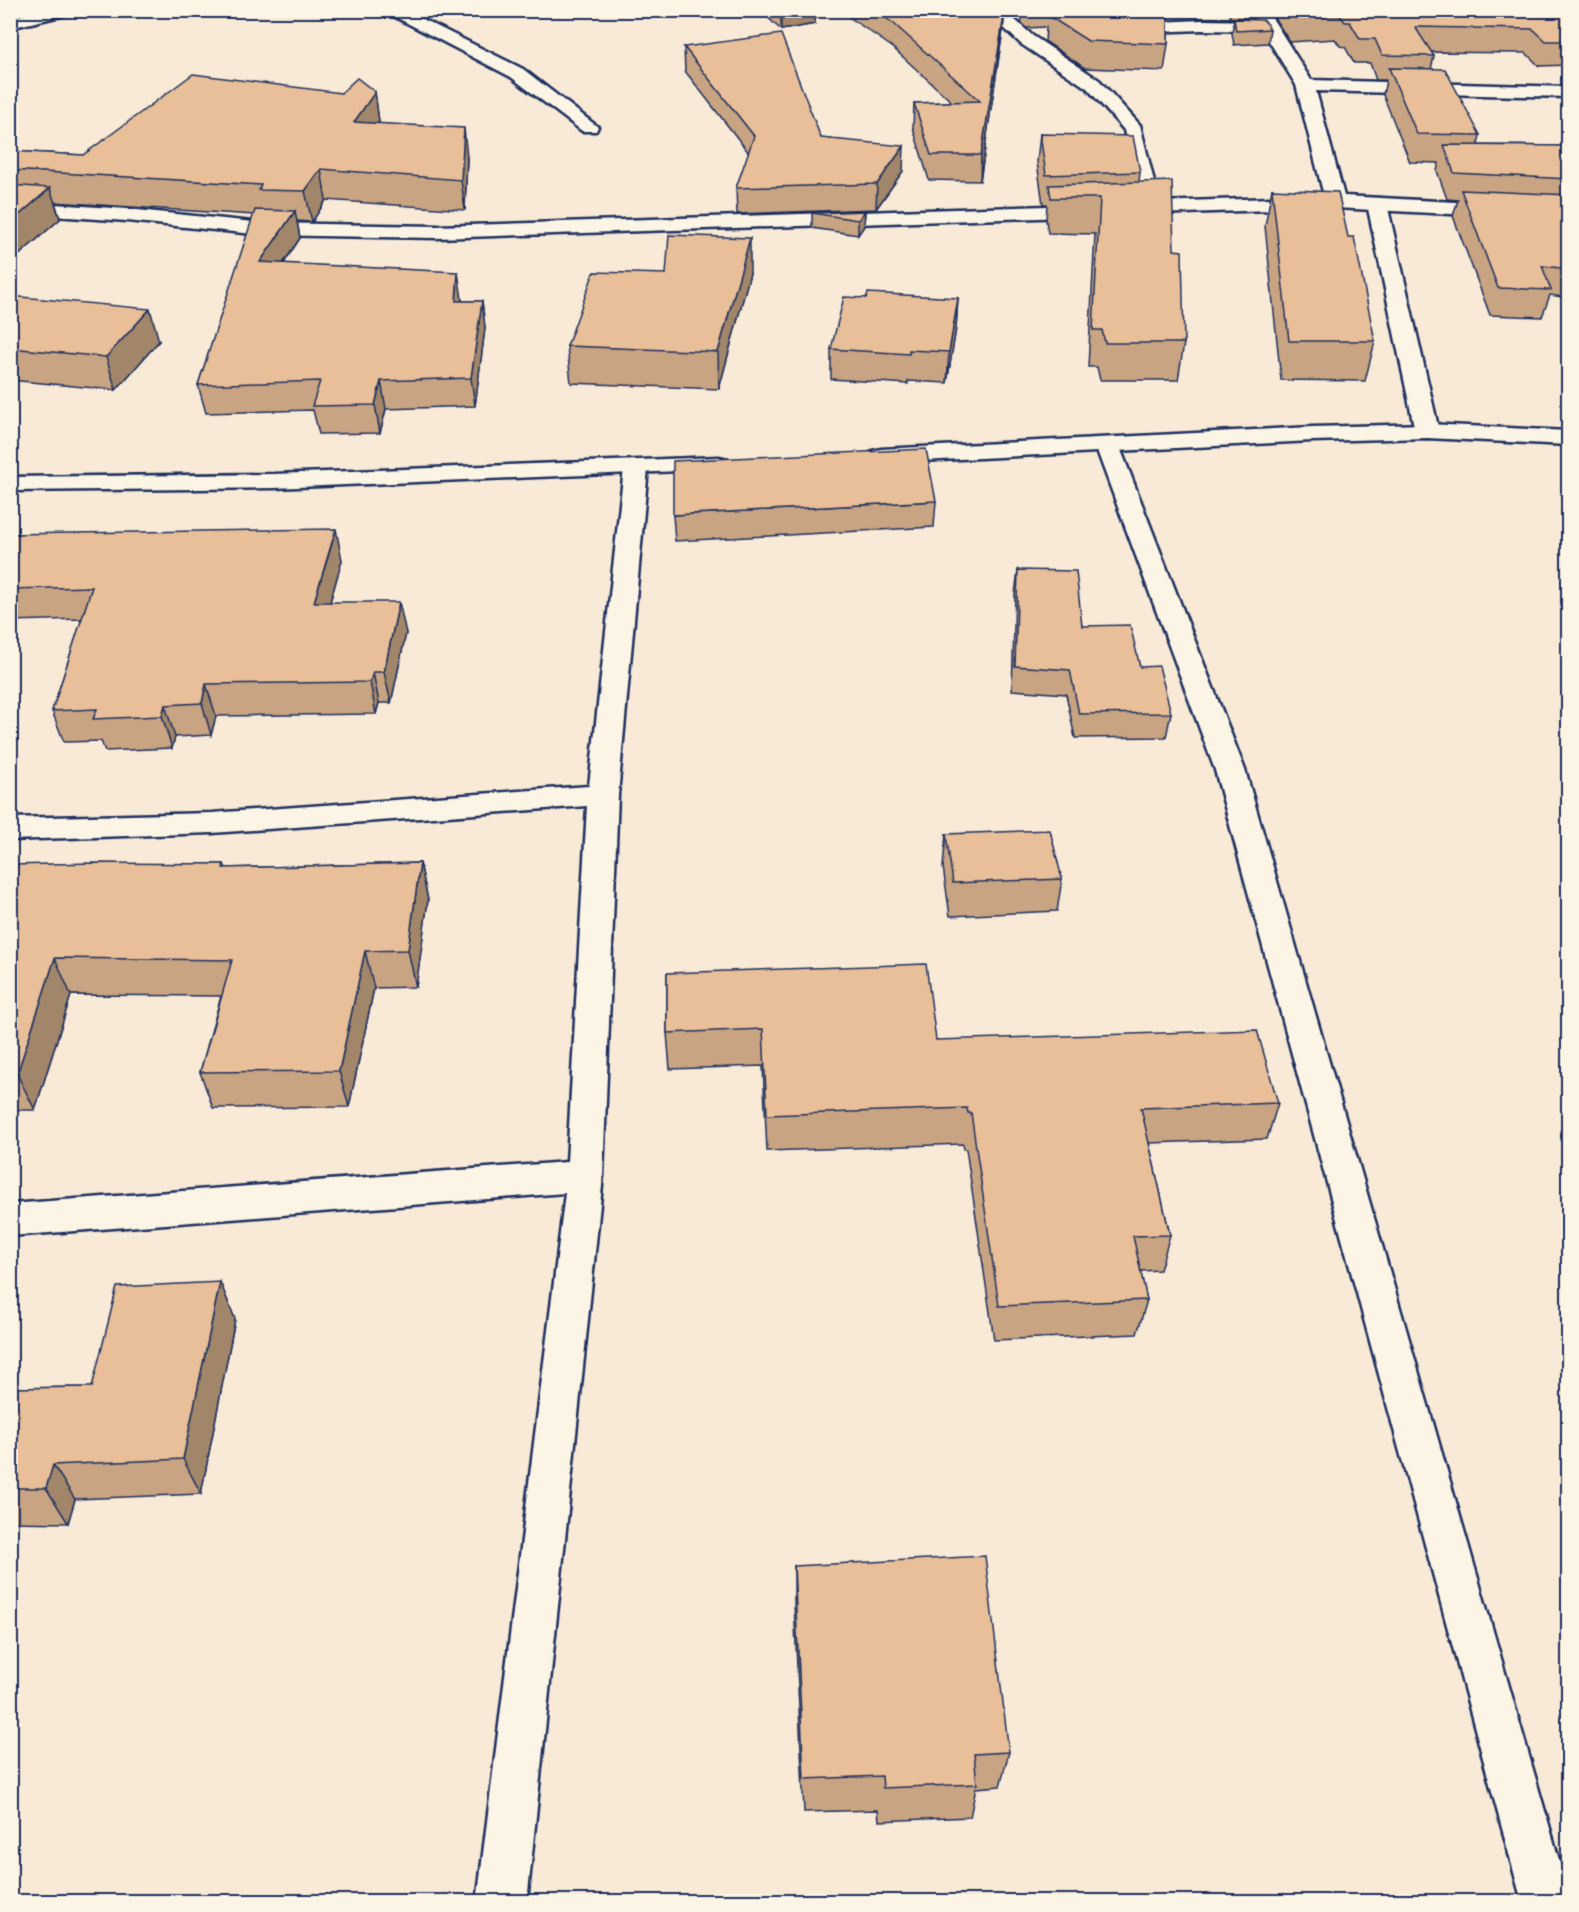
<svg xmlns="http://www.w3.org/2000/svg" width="1579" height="1912" viewBox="0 0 1579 1912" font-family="Mynerve,sans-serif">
<rect width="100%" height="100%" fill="#f8ead6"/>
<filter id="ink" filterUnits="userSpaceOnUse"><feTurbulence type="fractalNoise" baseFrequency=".0167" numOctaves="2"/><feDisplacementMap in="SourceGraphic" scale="12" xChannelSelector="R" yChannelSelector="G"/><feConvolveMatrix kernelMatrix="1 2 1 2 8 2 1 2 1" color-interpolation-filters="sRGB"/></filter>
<g filter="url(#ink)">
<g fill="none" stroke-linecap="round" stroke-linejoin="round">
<g stroke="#1b2f5e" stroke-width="5">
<path id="service" d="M1377 198 1384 200 1387 204 1439 431 1435 436 1427 438 1419 436 1415 431 1367 204 1370 200Z"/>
</g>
<g stroke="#1b2f5e" stroke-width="5">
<path id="minor" d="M40 10H71L69 14 10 28V18Z
M382 10H404L523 69 598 127 596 131H582L511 77Z
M985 10H1004L1033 36 1099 80 1140 125 1159 202 1324 196 1296 85 1263 31 1202 30 1123 33 1117 32 1114 28 1117 24 1202 20 1256 21 1250 10H1267L1311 80 1568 87V97L1316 91 1344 196 1568 208V220L1335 208 437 238 263 235 127 221 10 213V201L127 209 263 223 437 226 1139 203 1124 130 1087 88 1021 44Z
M1107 438 1116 440 1119 445 1245 770 1568 1891V1902H1522L1215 770 1095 445 1098 440Z
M636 461 645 463 648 468 618 795 603 1176 527 1902H477L565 1193 10 1236V1204L567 1162 587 806 212 833 10 840V818L212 813 589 786 624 468 627 463Z"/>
</g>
<g stroke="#1b2f5e" stroke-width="5">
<path id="tertiary" d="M1427 424 1568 431V445L1427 438 1312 441 881 463 872 461 869 456 872 451 881 449 1312 427Z
M719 457 728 459 731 464 728 469 274 488 10 491V477L274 474Z"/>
</g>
<use href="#service" fill="#fcf5e5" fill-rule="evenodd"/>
<use href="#minor" fill="#fcf5e5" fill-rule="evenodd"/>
<use href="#tertiary" fill="#fcf5e5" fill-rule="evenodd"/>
</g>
<path fill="#c8a483" stroke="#1b2f5e" stroke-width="1.5" d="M760 10H815V24L781 30Z
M839 10H1005L1003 30 980 181 929 180 913 128 914 103 952 102 892 47Z
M1007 10H1168V44L1164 71 1085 68 1045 41 1046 27 1026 28 1022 24 1021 15 1012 14Z
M1229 10H1254L1252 19 1230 18Z
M1269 10H1569V65L1539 66 1526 53 1431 52 1434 56 1431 69 1480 135 1478 145 1569 146V298L1550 295 1542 317 1490 315 1453 216 1458 200 1447 199 1437 171 1439 163 1410 162 1383 95 1386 80H1376L1370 63H1354L1345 47 1340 46 1335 39 1290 42Z
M1234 19 1270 29 1268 43 1234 45 1232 33Z
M684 47 821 138 903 171 876 209 737 214 736 188 749 153 685 71Z
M375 92 379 122 378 123 467 157 465 210 326 200 312 222 297 221 300 238 284 263 462 299V301H482L485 328 475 406 386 409 380 433 319 434 313 410 206 413 198 385 254 215 55 202 60 219 10 263V151L83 155 341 93Z
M1040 134 1140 172 1139 182 1174 250 1184 343 1178 380H1100L1097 367H1088L1095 234 1048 233 1046 220 1047 204H1043L1037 162Z
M1272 189 1348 237 1375 341 1365 381 1281 380 1265 226Z
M865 211 864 226 858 235 812 228V213Z
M750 273 719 389 571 383 567 346 666 274Z
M10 296 159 341 116 390 10 380Z
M866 298H958L956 328 947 383 908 381V384L831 379V349Z
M936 501 934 527 675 541 673 515Z
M10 534 342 560 330 602 406 633 391 703H379L376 714 216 716 211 735 175 737 172 748 105 751 101 741 64 742 52 711 82 619 10 621Z
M1018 570 1082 626 1140 667 1171 713 1166 737 1075 738 1066 694 1012 690 1015 594Z
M946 834 1062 879 1057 911 950 916 943 867Z
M420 863 428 900 416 987 374 988 349 1107 213 1108 200 1072 221 996 71 995 35 1110H10V865L224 864 226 868Z
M667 973 936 1040 1278 1103 1267 1139 1149 1143 1170 1235 1160 1270 1140 1271 1147 1300 1137 1334 994 1340 966 1149H964L963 1144 767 1151 763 1066 670 1069 667 1033Z
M220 1282 235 1319 201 1494 75 1499 68 1523 10 1522V1388L92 1387Z
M794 1566 1009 1752 1000 1786 976 1788 970 1817 879 1821 878 1810 804 1812 794 1605Z"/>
<path fill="#a2866a" stroke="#1b2f5e" stroke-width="1.5" d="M793 10H815V24L781 30V12Z
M1005 10 1003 30 980 181 981 155Z
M375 92 379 122 359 151 354 122Z
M464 128 467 157 465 210 461 180Z
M904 146 903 171 876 209 877 184Z
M321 169 326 200 312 222 305 191Z
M50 188 60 219 10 263V223Z
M295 211 300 238 266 289 260 262Z
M865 211 864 226 858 235V220Z
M750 238V273L719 389 718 352Z
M458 272 462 299 460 329 456 301Z
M958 298 956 328 947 383 949 352Z
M482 301 485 328 475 406 471 378Z
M150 309 159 341 116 390 106 357Z
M381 381 386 409 380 433 375 405Z
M336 529 342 560 321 634 314 602Z
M399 602 406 633 391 703 384 672Z
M373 672 379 703 376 714 370 682Z
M206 684 216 716 211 735 202 703Z
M165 705 175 737 172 748 162 716Z
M420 863 428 900 416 987 408 950Z
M365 951 374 988 349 1107 339 1071Z
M55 958 71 995 35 1110 17 1074Z
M220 1282 235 1319 201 1494 183 1459Z
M53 1465 75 1499 68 1523 46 1488Z"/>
<path fill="#e8bf98" stroke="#1b2f5e" stroke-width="1.5" d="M779 10H793L781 12Z
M874 10H1005L981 155H931L914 103 980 101 893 23Z
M1126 10H1168V44L1088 41 1047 15Z
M1290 10H1569V41H1546L1533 29 1415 27 1434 56 1382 55 1375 39H1360L1350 22H1345L1340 15 1294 17Z
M1234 19 1264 20 1270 29 1236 31Z
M781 34 821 138 904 146 877 184 736 188 754 136 684 47Z
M1389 68 1445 69 1480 135 1417 134Z
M193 74 341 93 357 78 375 92 354 122 464 128 461 180 321 169 305 191 259 190 261 185 10 170V151L83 155Z
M1040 134 1133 136 1140 172 1046 175Z
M1444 145 1569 146V179L1454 173Z
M1172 181 1174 250 1182 251 1184 343H1105L1102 330H1093L1100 198H1051L1049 185Z
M10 185 50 188 10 223Z
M1272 189 1338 192 1348 237H1354L1375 341H1289Z
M1461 190 1569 195V269L1542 266 1551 290 1498 288Z
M255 210 295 211 260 262 458 272 456 301H482L471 378 381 381 375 405 312 406 320 381 198 385Z
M865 211 858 220 812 213Z
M669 235 750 238 718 352 567 346 594 272 666 274Z
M868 293 958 298 949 352 909 350V354L831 349 844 297 866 298Z
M10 296 150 309 106 357 10 348Z
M926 449 936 501 673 515V461Z
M336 529 314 602H399L384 672H373L370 682 206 684 202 703 165 705 162 716 93 719 97 709 52 711 92 587 10 589V534Z
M1018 570 1076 571 1082 626 1130 625 1140 667 1159 666 1171 713 1079 714 1070 670 1015 666Z
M1050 830 1062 879 953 883 946 834Z
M93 863 224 864 223 868 420 863 408 950 365 951 339 1071 200 1072 232 960 55 958 17 1074H10V865Z
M926 964 936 1040 1257 1030 1278 1103 1141 1108 1170 1235 1133 1236 1147 1300 999 1306 971 1113H968L967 1108 767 1115 763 1029 667 1033V973Z
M220 1282 183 1459 53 1465 46 1488H10V1388L92 1387 117 1287Z
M985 1556 1009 1752 974 1754 977 1784 883 1788 882 1776 804 1779 794 1566Z"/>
</g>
<rect width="1579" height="1912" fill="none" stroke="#fcf5e5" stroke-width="36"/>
<rect x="18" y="18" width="1543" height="1876" fill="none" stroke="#1b2f5e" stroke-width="2" filter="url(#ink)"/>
</svg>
